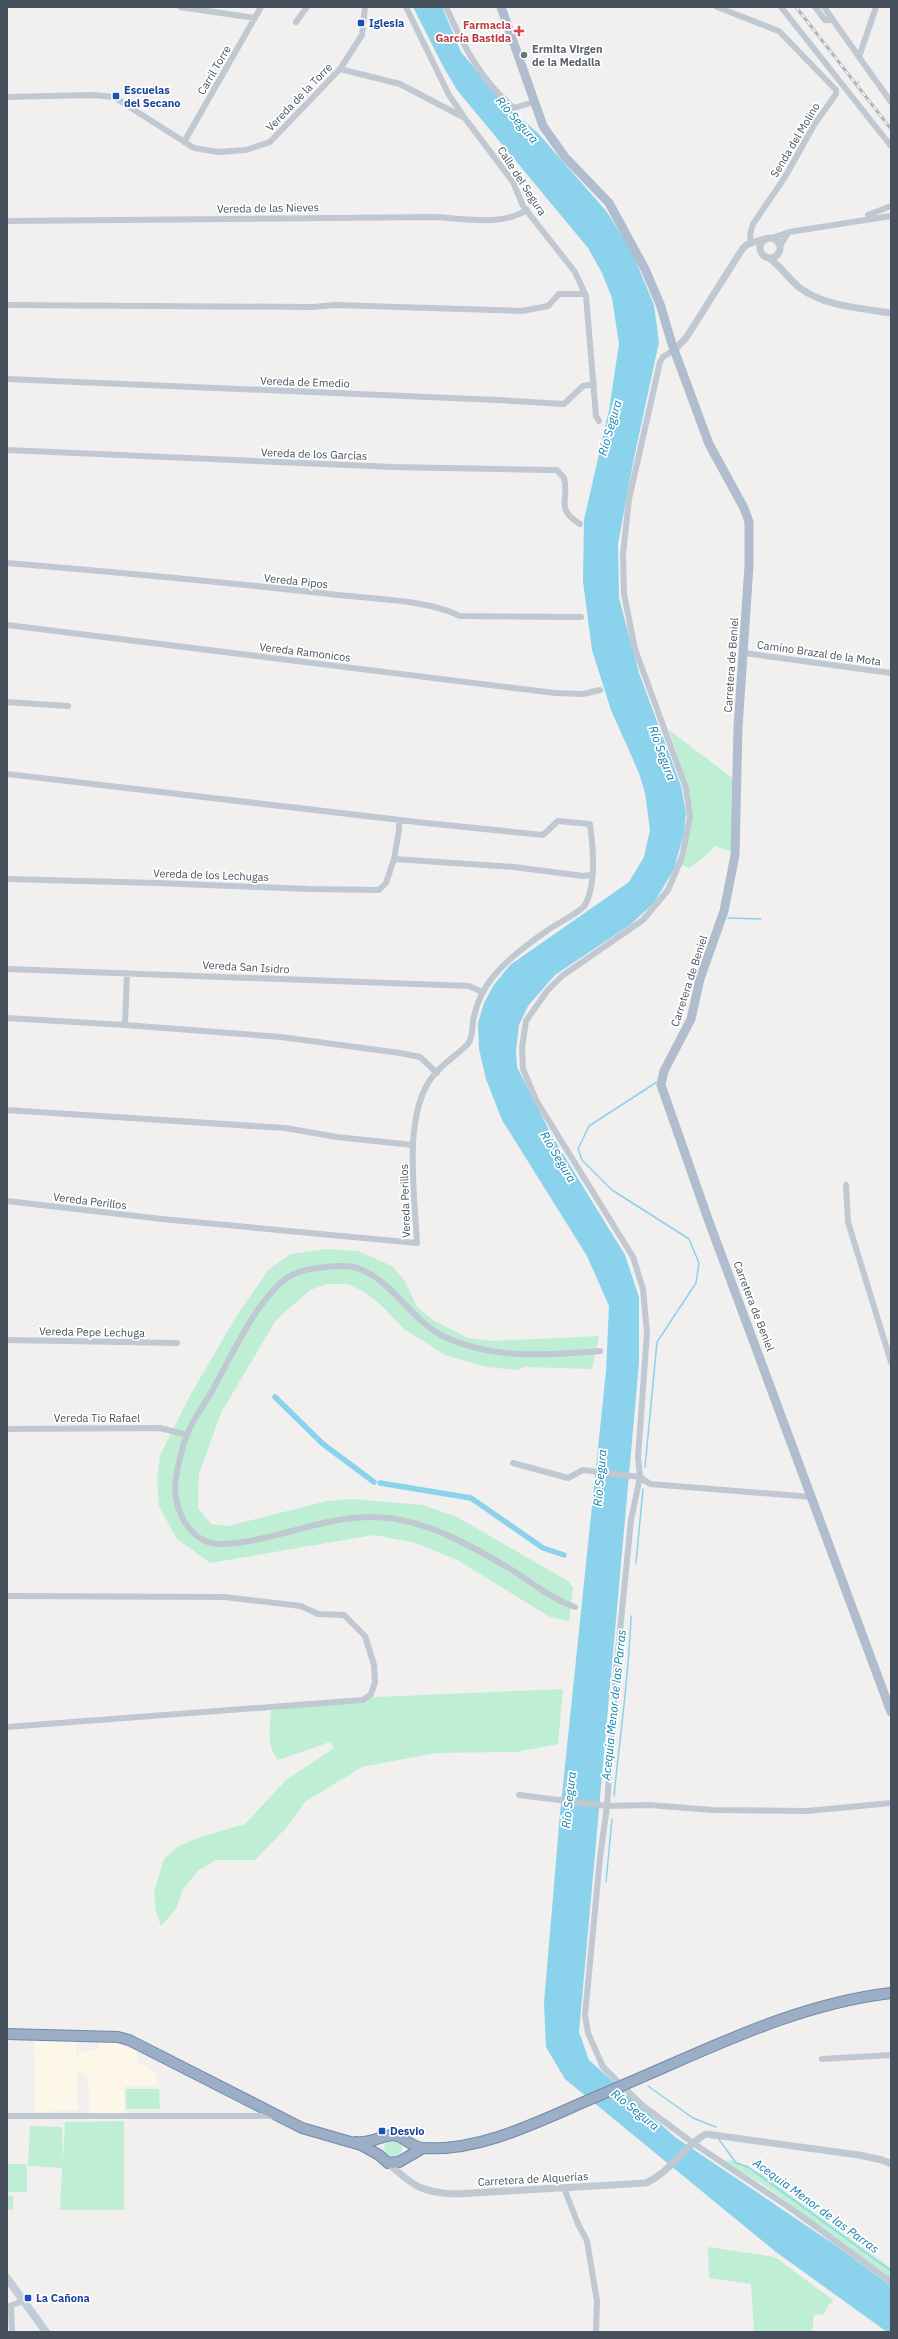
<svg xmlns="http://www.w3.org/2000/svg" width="898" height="2339" viewBox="0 0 898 2339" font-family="'IBM Plex Sans',sans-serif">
<rect width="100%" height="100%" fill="#f2efef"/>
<path fill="#fcf7e9" d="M34 2041 76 2042 77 2060 79 2052 99 2049V2041L118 2044 137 2051V2062L155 2072 157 2086H123L125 2113H90L88 2076 77 2071 78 2110 35 2112Z"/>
<path fill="#beefd4" d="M669 730 735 780 732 852 715 846 709 853 689 868 682 865 690 793Z
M326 1249 358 1251 392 1266 405 1281 417 1307 433 1320 468 1338 491 1341 599 1336 592 1369 526 1367 517 1370 486 1367 445 1355 404 1329 381 1305 364 1292 348 1284H327L310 1290 276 1320 221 1413 199 1474 198 1508 211 1524 229 1526 327 1501 351 1499 423 1505 457 1517 568 1581 573 1587 569 1621 550 1617 459 1561 416 1543 374 1535 210 1563 176 1538 159 1506 157 1479 160 1455 192 1392 236 1317 268 1270 291 1254Z
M563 1689 558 1744 516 1752 436 1753 362 1767 305 1802 286 1828 255 1860H216L198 1871 183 1889 176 1909 161 1926 156 1912 154 1892 164 1859 177 1847 197 1838 245 1824 286 1780 334 1748 330 1742 278 1760C266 1746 270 1727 271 1710L375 1697Z
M126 2089H159L160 2109H126Z
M124 2121V2210H60L62 2168 28 2166 30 2126 62 2127 63 2159 65 2122Z
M384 2148a9 9 0 1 1 18 0a9 9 0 1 1-18 0Z
M721 2160 736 2161 760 2173 891 2268V2280L764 2185Z
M7 2164H27V2192H7Z
M7 2195 13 2196V2210H7Z
M708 2247 775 2257 833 2300 832 2303 829 2304 824 2314 814 2315 812 2332H754L751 2284 709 2278Z"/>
<path fill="#8bd2ec" d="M413 7H442L461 52 509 109 537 132 607 212 632 252 654 305 659 342 634 458 618 544 619 598 639 673 681 786 686 813 684 833 674 869 654 903 630 925 555 975 528 1006 519 1025 516 1051 517 1067 552 1136 625 1255 639 1297V1363L579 2032 589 2060 675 2137 838 2247 891 2286V2332H887L776 2252 565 2079 546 2047 544 2003 560 1814 606 1371 609 1306 587 1256 502 1120 486 1079 479 1049 478 1023 484 1003 493 986 510 965 629 882 644 857 650 830 645 793 639 773 611 710 592 650 583 581 584 520 609 410 619 344 612 298 602 273 588 248 457 90 444 68Z"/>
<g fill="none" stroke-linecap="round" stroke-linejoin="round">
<path stroke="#8bd2ec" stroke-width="1.5" d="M858 82H859
M728 918 761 919
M645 1467 657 1342 696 1283 699 1263 689 1239 612 1190 582 1160 578 1149 589 1126 657 1082
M636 1563 643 1489
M614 1796C620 1735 629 1676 631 1616
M606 1882 612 1819
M648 2086 693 2118 716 2127
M718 2138 736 2163 748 2167 891 2271"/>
<path stroke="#8bd2ec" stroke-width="5.5" d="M275 1397 323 1444 374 1482
M380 1483 471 1498 543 1548 564 1555"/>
<g stroke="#7289a9" stroke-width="12">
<path id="trunk" d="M7 2034 118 2037 129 2040 302 2128 361 2145 379 2155 388 2163 399 2162 423 2148
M628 2083C713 2047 797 2004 891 1993
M356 2142C371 2144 385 2134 394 2135 404 2136 411 2148 424 2148 483 2152 545 2118 598 2096"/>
</g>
<path stroke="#c0c8d1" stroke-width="6" d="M180 7 255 18
M406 7 449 95 464 117 513 182 523 206 575 272 586 296 596 416 599 421
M446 7C463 45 481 81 514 108L534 102
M717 7 779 31 836 90V94L814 125 785 177 753 224 750 234 751 243
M781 7 891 146
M815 7 825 20H833
M824 7 859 57
M876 7 859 57 891 102
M296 22 307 7
M340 69 400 84 463 117
M7 97 93 95 114 97 194 148 218 152 246 150 270 142 340 69 362 35 365 7
M184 142 261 7
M868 215 891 206
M7 221 433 217C463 218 500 227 527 210
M772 238 789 232 891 216
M780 246 788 233
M7 305 313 307 335 305 522 311 548 306 559 294H585
M674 350 663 357 660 362 629 499 623 554 624 594 635 649 686 788 690 817 682 857 668 890 643 920 562 976 547 991 526 1021 522 1048 523 1069 536 1100 633 1257 643 1289 647 1333 638 1457 640 1477 631 1520 616 1671 607 1806 600 1858 585 2015 588 2033 603 2067 642 2105 693 2143 796 2212 891 2282
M7 379 497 400 564 404 583 386 594 384
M7 450 393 467 552 470H557L564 478C570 499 554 508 580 524
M7 563C115 572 222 582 330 594 369 599 426 599 460 616L581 617
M7 625 555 693 583 694 600 690
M744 653 891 673
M7 702 68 706
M7 774 426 823 543 835 558 821 590 824C593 847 597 883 585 905 581 912 556 924 548 930 529 943 507 959 493 977 482 990 476 1005 473 1021 472 1030 473 1036 468 1044 456 1056 439 1066 430 1080 403 1120 415 1197 417 1243L162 1219 7 1201
M399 820V830L394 859 514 867 583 876 592 875
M7 879 157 883 309 889 379 890 386 883 394 859
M7 969 469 986 482 992
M7 1018 125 1025 127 973
M125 1025 281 1037 400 1053 420 1057 437 1073
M7 1110 285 1128 337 1137 413 1145
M846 1185 848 1222 891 1362
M7 1340 177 1343
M7 1429 160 1428 187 1435
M513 1463 568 1478 583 1470 640 1477 650 1484 812 1497
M7 1596 225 1597 301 1606 318 1614 344 1615 365 1636 374 1665 375 1682 371 1694 363 1700 7 1727
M575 1607C552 1599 532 1583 512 1570 470 1545 422 1517 372 1517 320 1517 273 1542 222 1544 210 1545 198 1539 190 1529 180 1518 175 1501 175 1486 176 1473 182 1447 187 1435 193 1419 205 1404 213 1389 233 1354 253 1306 284 1280 293 1273 307 1269 319 1268 332 1266 348 1264 360 1269 395 1283 411 1321 445 1337 494 1360 547 1355 600 1351
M519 1795 607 1806 649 1805 712 1810 807 1811 891 1803
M822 2059 891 2055
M7 2116H274
M564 2188 578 2224 587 2241 597 2301 596 2332
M11 2306 12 2332
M7 2307 23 2301"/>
<path stroke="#c0c8d1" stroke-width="7" d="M760 248a10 10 0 1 1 20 0a10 10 0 1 1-20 0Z
M769 258C781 266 788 279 800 288 826 307 860 308 891 313
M674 350 686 338 743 248 748 244 768 238
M388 2163C413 2186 422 2193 456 2194L646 2183C671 2172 683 2146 706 2134L859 2155 882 2160 891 2164"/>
<path stroke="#c2cbd8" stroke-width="8" d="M7 2278 46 2332"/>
<path stroke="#afbdce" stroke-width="9" d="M501 7 543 126 565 157 609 203 645 269 660 304 672 344 709 444 744 508 749 522V566L738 727 735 855 724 911 700 979 691 1019 664 1071 661 1085 708 1219 891 1712"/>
<use href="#trunk" stroke="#9baec6" stroke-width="10"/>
<g stroke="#b1b4b9" stroke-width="3">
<path id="rail" d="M796 7 891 129"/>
</g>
<use href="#rail" stroke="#fff" stroke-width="1.5" stroke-dasharray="4.5" stroke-linecap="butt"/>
<g stroke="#7289a9" stroke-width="12" stroke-linecap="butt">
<path id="trunk-bridge" d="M598 2096 628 2083"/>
</g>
<use href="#trunk-bridge" stroke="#9baec6" stroke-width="10"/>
</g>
<g fill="#1a4fb4" stroke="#fff" stroke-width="1.5">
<rect x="357" y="19" width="8" height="8" rx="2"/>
<rect x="112" y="92" width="8" height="8" rx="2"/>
<rect x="378" y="2127" width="8" height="8" rx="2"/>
<rect x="24" y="2294" width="8" height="8" rx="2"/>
</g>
<path fill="#e0444e" stroke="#fff" stroke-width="1.5" d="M517 25h4v4h4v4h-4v4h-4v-4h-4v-4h4z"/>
<circle fill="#6b7280" stroke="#fff" stroke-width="1.5" cx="524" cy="55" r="4"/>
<g text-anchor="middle" stroke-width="3.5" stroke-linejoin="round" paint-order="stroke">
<g font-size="11" font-weight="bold" fill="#164399" stroke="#fff" text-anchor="start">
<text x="369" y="27">Iglesia</text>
<text x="124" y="94">Escuelas<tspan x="124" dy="13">del Secano</tspan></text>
<text x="390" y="2135">Desvio</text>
<text x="36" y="2302">La Cañona</text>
</g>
<g font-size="11" font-weight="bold" fill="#be3a42" stroke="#fff" text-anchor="end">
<text x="511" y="29">Farmacia<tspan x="511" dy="13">García Bastida</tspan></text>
</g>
<g font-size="11" font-weight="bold" fill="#5b616d" stroke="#fff" text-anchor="start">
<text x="532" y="53">Ermita Virgen<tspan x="532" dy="13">de la Medalla</tspan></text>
</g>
<g font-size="11" fill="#47515d" stroke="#fff">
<text transform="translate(214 70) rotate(-60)" y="4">Carril Torre</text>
<text transform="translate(299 97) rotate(-46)" y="4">Vereda de la Torre</text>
<text transform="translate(795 140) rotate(-59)" y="4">Senda del Molino</text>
<text transform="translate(522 181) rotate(57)" y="4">Calle del Segura</text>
<text transform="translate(268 208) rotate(-1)" y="4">Vereda de las Nieves</text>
<text transform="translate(305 382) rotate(2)" y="4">Vereda de Emedio</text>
<text transform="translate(314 454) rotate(2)" y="4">Vereda de los Garcías</text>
<text transform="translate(296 581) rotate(6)" y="4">Vereda Pipos</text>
<text transform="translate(305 652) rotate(7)" y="4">Vereda Ramonicos</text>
<text transform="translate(819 653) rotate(8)" y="4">Camino Brazal de la Mota</text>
<text transform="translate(731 665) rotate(-86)" y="4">Carretera de Beniel</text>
<text transform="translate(211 875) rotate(2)" y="4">Vereda de los Lechugas</text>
<text transform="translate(246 967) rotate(3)" y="4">Vereda San Isidro</text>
<text transform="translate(689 981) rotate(-72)" y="4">Carretera de Beniel</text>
<text transform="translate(90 1201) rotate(7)" y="4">Vereda Perillos</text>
<text transform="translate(405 1201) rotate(-92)" y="4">Vereda Perillos</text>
<text transform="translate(754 1306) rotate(69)" y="4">Carretera de Beniel</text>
<text transform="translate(92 1332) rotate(1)" y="4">Vereda Pepe Lechuga</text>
<text x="97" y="1422">Vereda Tio Rafael</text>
<text transform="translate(533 2179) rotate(-3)" y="4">Carretera de Alquerías</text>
</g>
<g font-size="12" font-style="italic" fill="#0d7faa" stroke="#fff">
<text transform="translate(517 120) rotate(49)" y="4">Río Segura</text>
<text transform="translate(610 428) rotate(-74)" y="4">Río Segura</text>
<text transform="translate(662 753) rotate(70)" y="4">Río Segura</text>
<text transform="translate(558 1157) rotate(59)" y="4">Río Segura</text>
<text transform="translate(600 1478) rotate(-85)" y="4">Río Segura</text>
<text transform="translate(614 1705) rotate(-84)" y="4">Acequia Menor de las Parras</text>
<text transform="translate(569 1800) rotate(-84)" y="4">Río Segura</text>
<text transform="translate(635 2110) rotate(39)" y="4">Río Segura</text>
<text transform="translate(816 2206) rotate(36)" y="4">Acequia Menor de las Parras</text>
</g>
</g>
<rect width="898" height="2339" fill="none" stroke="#47515d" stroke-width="16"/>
</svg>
